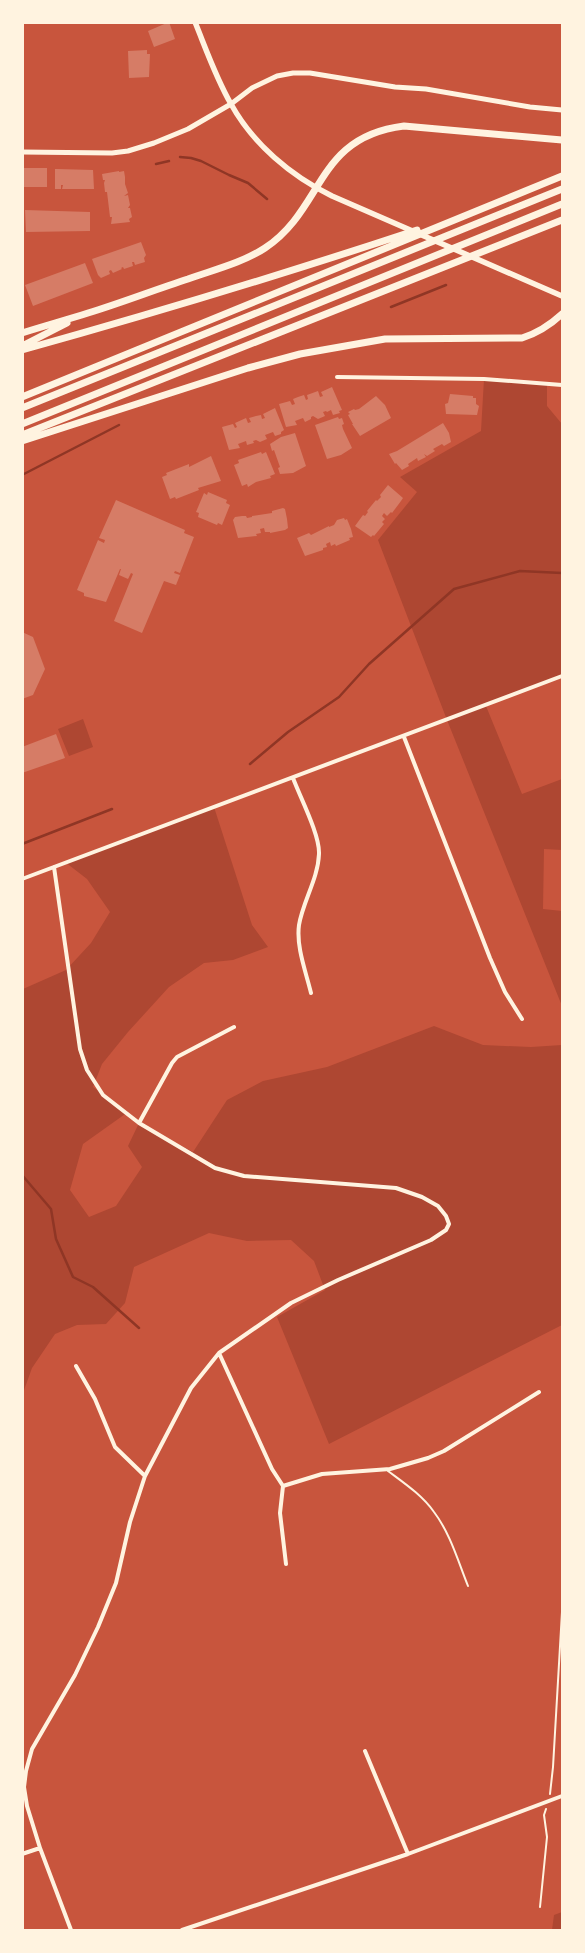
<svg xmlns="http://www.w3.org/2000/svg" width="585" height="1953" viewBox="0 0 585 1953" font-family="Barlow,sans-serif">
<rect width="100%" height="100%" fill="#c8553d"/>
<path fill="#ae4732" d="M484 379 547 383V406L562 424V676L486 706 522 794 562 779V850L544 849 543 909 562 911V1006L447 720 378 540 417 492 400 477 481 431Z
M83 719 93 747 69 756 58 729Z
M214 807 252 925 268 947 233 960 204 963 169 987 128 1032 102 1064 93 1087 128 1112 83 1144 70 1190 89 1217 116 1206 142 1167 128 1146 139 1123 193 1152 227 1100 263 1081 327 1067 434 1026 483 1045 531 1047 562 1045V1325L329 1444 277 1317 325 1290 314 1261 291 1240 247 1241 209 1233 134 1267 125 1303 106 1324 77 1325 55 1334 32 1368 23 1393V989L66 970 91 943 110 912 87 879 65 862Z
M562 1912V1930H552L554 1915Z"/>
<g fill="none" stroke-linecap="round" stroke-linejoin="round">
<path stroke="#8f3625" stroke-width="2.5" d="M180 157 191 158 201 161 229 175 248 183 267 199
M156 164 169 161
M391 307 446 285
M22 475 119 425
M250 764 288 732 339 697 369 664 454 589 520 571 562 573
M22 844 112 809
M22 1175 51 1209 56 1239 73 1277 93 1287 139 1328"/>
</g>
<path fill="#d67c66" d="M169 22 175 39 154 47 148 31Z
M147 50V54H150L149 77 129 78 128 51Z
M22 168H47V187H22Z
M57 169 93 170 94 189H62L63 185H61V189H55V169Z
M119 171V172L124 171 125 177V184L128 193 124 196 128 195 130 205 128 208H130L132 217 129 219 130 222 111 224 112 217H110L107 192H105L104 183 105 180H103L102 174Z
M25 210 90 212V231L26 232Z
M141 242 146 255 144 258 145 262 135 265 134 262H132L133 266 124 269 123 267 121 268 122 269 113 273 111 270 109 271 110 274 101 278 98 275 92 259Z
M85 263 93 283 33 306 25 285Z
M332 387 342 410 339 411 340 413 333 415 331 410 327 412 326 411 323 412 325 416 318 419 313 416 311 417V419L305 422 303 418 295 421 297 425 286 427 279 404 290 401 292 405 295 404 293 399 298 397 304 395 306 400 308 399 307 395 318 391 320 397 323 396 321 392Z
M450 394 473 396V398H476V404L479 406 477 415 446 414 445 404 448 403Z
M376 396 385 405 391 418 360 436 352 424H353L348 415 350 414 348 412 354 409 355 410 359 409Z
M275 408 284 430 281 432V434L275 436 273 432 265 435 267 439 260 442 256 440 253 441 254 443 247 445 246 441 238 444 240 448 229 450 222 427 233 424 235 428 237 427 235 423 246 418 248 423 251 422 249 418 256 416 261 415 262 419 265 418 263 414Z
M338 417 339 419 342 418 344 424 342 425 343 429 352 448 341 455 327 459 315 425Z
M443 423 449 433 451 442 444 446 442 444 433 449 435 451 427 456 424 454 426 457 418 461 417 458 408 464 409 466 402 470 396 463 395 464 389 454 397 451Z
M295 433 306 466 293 473 280 474 278 468 280 467 274 450 272 451 270 444 281 437Z
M261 452 262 454 266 452 275 474 270 476 271 478 256 482 248 487 247 484 242 486 234 465 239 463 238 460Z
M211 456 221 481 198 488 199 490 176 499 175 497 170 499 162 477 167 475 166 473 189 464V467Z
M388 485 403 498 401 501 392 513 391 512 387 516 384 513 382 516 385 519 382 522 384 524 374 536 373 535 371 537 355 526 363 515 365 516 368 512 367 511 376 500 377 501 381 497 380 495Z
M208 492 227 500 226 503 230 505 222 525 218 523 217 525 198 517 199 513 196 512 204 493 207 495Z
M116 500 185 530 184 533 194 537 180 573 175 571 174 573 180 575 176 585 164 581 142 633 114 621 133 574 131 573 128 579 119 575 121 569H120L106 602 84 596V593L77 590 98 540 104 543 105 540 99 538Z
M283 508 285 509 287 519 288 528 285 530 270 533V532H265L264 528 260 529 261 533 256 534 257 536 238 538 233 520 235 517 242 516H246L247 518 252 517V516L272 513V511Z
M344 518 345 520 347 519 351 529 353 537 349 538 350 540 336 546 335 544 331 546 330 542 326 544 327 547 323 548V550L305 556 297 538 309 533 311 535 329 526V527L334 525 337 520Z
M22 632 33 637 45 669 33 695 22 699Z
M56 734 65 758 22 773V747Z"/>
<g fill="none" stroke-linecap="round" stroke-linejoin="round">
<path stroke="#fff3e0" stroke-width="2" d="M550 1794 553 1767 562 1612
M540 1907 547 1837 544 1815 546 1809"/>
<path stroke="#fff3e0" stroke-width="2" d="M388 1471C404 1483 422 1495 434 1512 450 1533 458 1561 468 1586"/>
<path stroke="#fff3e0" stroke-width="4" d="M337 377 484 379 562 385
M404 737 490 958 505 992 522 1019
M293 778C300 797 320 835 319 854 318 879 303 901 299 925 296 947 306 972 311 993
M54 867 80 1049 87 1070 103 1095 139 1123 215 1168 244 1176 396 1188 422 1197 438 1206 446 1216 449 1224 446 1230 431 1240 338 1280 291 1303 219 1353 191 1388 145 1476 130 1522 116 1583 98 1627 75 1675 32 1749 26 1771 24 1787 27 1806 40 1848 71 1930
M22 879 562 676
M139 1123 172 1063 177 1057 234 1027
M219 1353 272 1469 283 1486
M76 1366 95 1399 115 1447 145 1476
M283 1486 322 1474 390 1469 428 1458 444 1451 539 1392
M283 1486 280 1513 286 1564
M365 1751 408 1854
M22 1854 40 1848
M182 1930 408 1854 562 1796"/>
<path stroke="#fff3e0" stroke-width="5" d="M22 152 112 153 128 151 154 143 188 129 231 104 252 88 277 76 293 73H310L395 87 426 89 530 107 562 110"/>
<path stroke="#fff3e0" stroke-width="5.5" d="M195 22C206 49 216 78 231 104 253 144 291 176 332 196L562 296"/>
<path stroke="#fff3e0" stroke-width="7" d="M22 333C44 326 66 320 88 313 121 303 154 290 188 279 213 270 242 263 265 248 325 208 315 137 404 126L562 140
M22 346 67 323
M22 350C155 313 287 273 417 230
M22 397 562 176
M22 408 562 189
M22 424 562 204
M22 435 562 220
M22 441 248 368 300 354 385 339 522 338C538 333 550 325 562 314"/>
</g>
<rect width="585" height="1953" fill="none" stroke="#fff3e0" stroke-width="48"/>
</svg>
